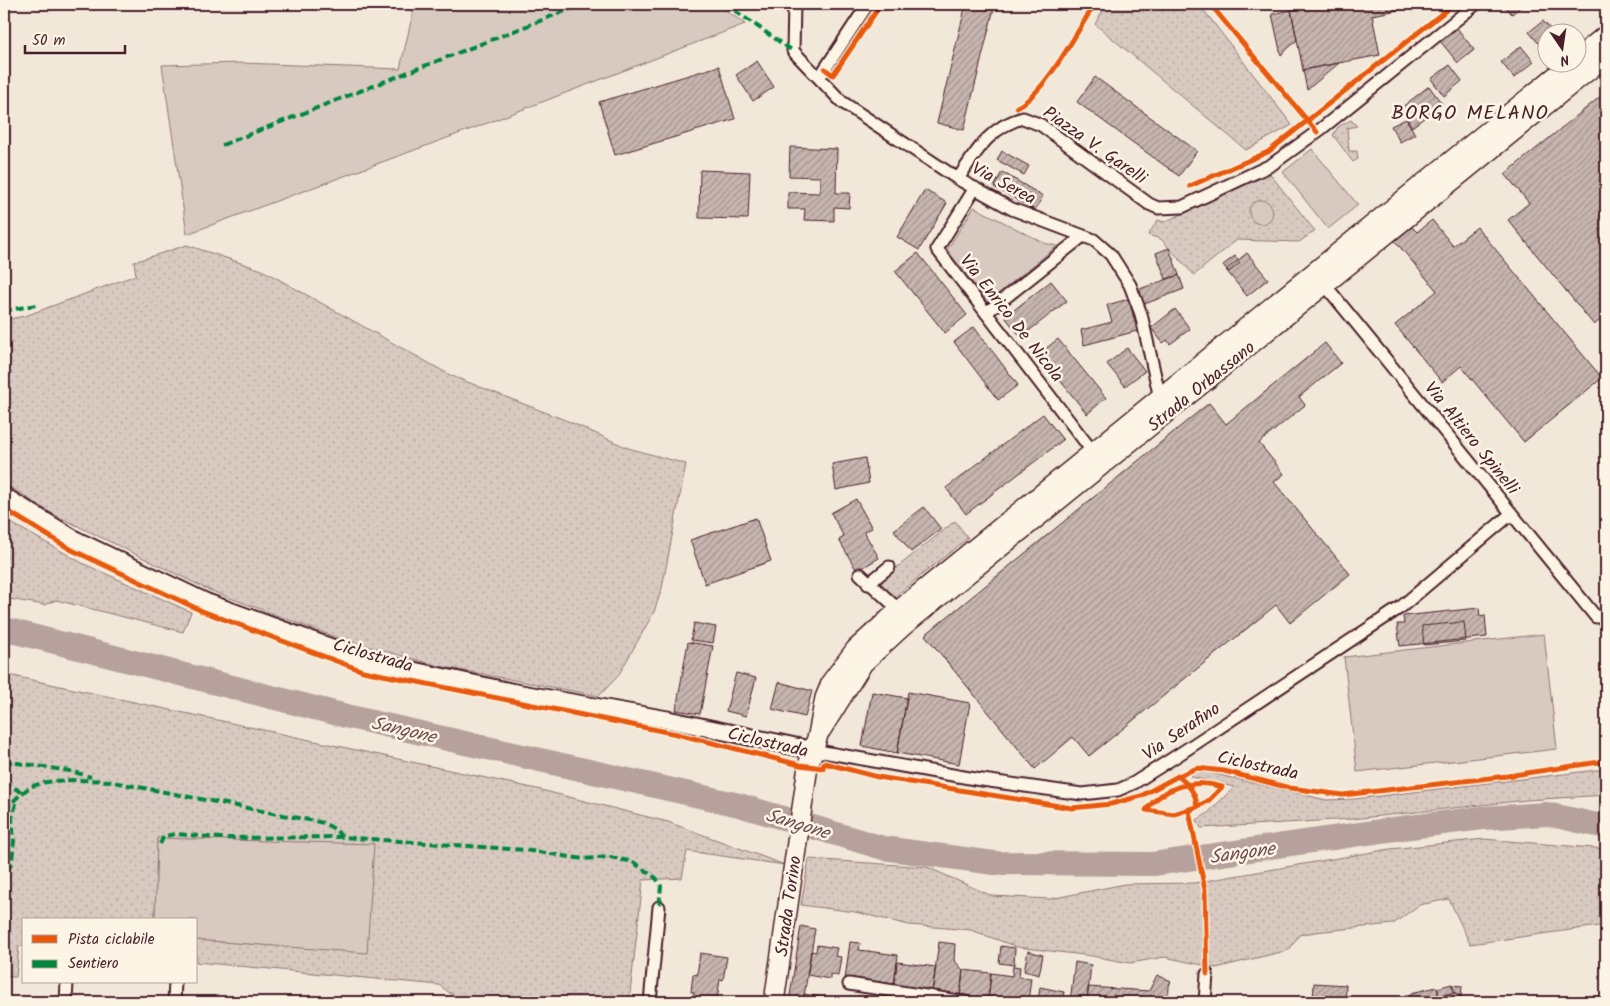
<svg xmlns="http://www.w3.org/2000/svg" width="1610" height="1006" viewBox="0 0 1610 1006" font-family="Kalam,sans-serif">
<defs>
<pattern id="grass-dots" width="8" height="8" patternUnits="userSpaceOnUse" patternTransform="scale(1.25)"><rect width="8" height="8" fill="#d8cac0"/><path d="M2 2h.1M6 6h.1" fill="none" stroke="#bbada5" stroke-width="1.8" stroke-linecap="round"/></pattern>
<pattern id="building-hatch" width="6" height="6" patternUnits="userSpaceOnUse" patternTransform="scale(1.25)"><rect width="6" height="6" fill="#c7b6af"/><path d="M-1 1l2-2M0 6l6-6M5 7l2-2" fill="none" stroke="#a4938f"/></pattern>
</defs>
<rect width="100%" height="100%" fill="#f1e8da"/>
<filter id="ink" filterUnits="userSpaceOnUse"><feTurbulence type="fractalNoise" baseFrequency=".02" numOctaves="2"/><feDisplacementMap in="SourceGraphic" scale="10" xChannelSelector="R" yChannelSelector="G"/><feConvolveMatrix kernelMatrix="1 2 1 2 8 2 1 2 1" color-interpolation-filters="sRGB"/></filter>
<g filter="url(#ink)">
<path fill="url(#grass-dots)" stroke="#917476" d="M1111 4H1199L1292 125 1246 150 1095 24 1104 9Z
M1351 120 1357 126 1347 128 1349 151H1357L1358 159 1353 162 1333 135 1338 127Z
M1270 174 1315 231 1299 242 1237 240 1194 275 1161 239 1148 235 1158 220 1164 222Z
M187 245 262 270 452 376 570 422 628 448 686 464 662 588 654 612 618 676 599 696 439 666 338 638 209 590 51 513 4 483V320L25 316 136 275 134 262Z
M4 519 84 564 191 612 183 632 56 600 44 605 4 598Z
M955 521 968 538 893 598 875 585Z
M4 674 537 789 668 822 785 865 687 851 682 878 643 880 629 1002H462L439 985 196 962V940L367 952 157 839 155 920H24V946H19L16 977H4Z
M1606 769V795L1527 800 1352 819 1201 828 1197 820 1208 813 1234 787 1192 777 1191 772 1202 771 1326 800 1355 799Z
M1484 839 1606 849V925L1470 944 1449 899 1419 905 1393 924 1315 932 1299 935 1289 950 1216 968 1165 957 1130 963 1092 956 1017 947 971 930 909 925 855 912 801 905 809 859 927 867 992 896 1050 899 1125 884 1194 883 1390 849Z"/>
<path fill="#d8cac0" stroke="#917476" d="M415 4H717L745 24 477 127 187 234 162 65 242 63 400 69Z
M1312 149 1358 205 1328 229 1283 172Z
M1249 212a12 12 0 1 1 24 0a12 12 0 1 1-24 0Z
M974 207 1044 243 1057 246 988 302 947 250Z
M1544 634 1557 749 1357 772 1344 657Z
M157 838 374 844 367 953 196 940V920H155Z"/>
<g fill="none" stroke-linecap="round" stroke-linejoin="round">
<path stroke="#b6a19c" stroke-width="24" d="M4 629 350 717 739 805 883 848 994 863 1153 864 1402 828 1483 818 1547 814 1606 827"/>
</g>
<path fill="url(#building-hatch)" stroke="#4a1f2b" d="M966 4H995L964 130 937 123Z
M1322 4H1408L1409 8 1372 15 1380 55 1303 70 1291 10Z
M1503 4H1524L1512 14Z
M1291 10 1297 40 1281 55 1272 14Z
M1543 21 1553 32H1548L1546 52 1529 32Z
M1457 28 1474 50 1458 63 1440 41Z
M1521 46 1534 62 1514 78 1501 62Z
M757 61 774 87 753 101 736 75Z
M1339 63 1307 90 1303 70Z
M1450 65 1462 81 1444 96 1431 79Z
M719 66 735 119 615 155 599 102Z
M1095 77 1197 151 1179 176 1077 102Z
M1429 86 1442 104 1412 127 1401 108Z
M1606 92V315L1594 325 1508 220 1529 203 1505 174Z
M1406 119 1415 134 1400 142 1391 126Z
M790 147 837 149 836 193H850L849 208 834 207V221L804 220 805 209H788V192L820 193V177L789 176Z
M1002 151 1029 166 1024 175 997 160Z
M700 170 750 172 748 219 699 218Z
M1002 172 1043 196 1035 210 994 187Z
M925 190 947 203 919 250 897 237Z
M1432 220 1453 246 1477 227 1602 378 1524 442 1461 366 1442 382 1395 325 1437 291 1395 241 1412 227 1417 232Z
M1169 248 1179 275 1166 279 1156 253Z
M918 253 967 315 945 333 895 271Z
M1247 253 1268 279 1247 296 1226 270Z
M1235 256 1240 263 1229 272 1223 265Z
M1179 275 1184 289 1142 305 1137 290Z
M1051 281 1067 301 1021 337 1005 317Z
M1129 299 1137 331 1084 345 1081 330 1112 322 1107 305Z
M1175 309 1190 329 1170 344 1167 340 1163 343 1151 328Z
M974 327 1018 385 998 400 954 342Z
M1058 339 1106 398 1087 414 1039 354Z
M1325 343 1341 363 1299 397 1305 405 1259 443 1284 474 1274 482 1350 574 1290 623 1276 605 1089 756 1073 737 1035 769 925 635 1209 403 1226 424Z
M1127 348 1145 371 1125 386 1107 364Z
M1043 414 1063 440 966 514 946 488Z
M865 458 869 483 836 490 832 464Z
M856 499 872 528 864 532 879 558 857 571 839 540 844 537 831 513Z
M924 507 941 529 911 552 894 530Z
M756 518 771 561 705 584 690 540Z
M1479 608 1480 616 1485 615 1487 637 1400 646 1397 624H1404L1403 616Z
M1464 622 1466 641 1424 645 1422 626Z
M694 623 716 627 713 643 691 640Z
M688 642 713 646 700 714 676 710Z
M736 673 756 678 746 716 726 711Z
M779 682 812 691 805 717 772 709Z
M872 692 907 698 897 753 862 746Z
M908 692 970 703 959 764 897 753Z
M801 926 815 929 803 1002H789Z
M850 942 860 943 859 950 898 955 894 985 845 979Z
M939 942 955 944 954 960 963 970 960 998 932 992Z
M817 945 837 948 835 956 841 957 838 976 830 974V979L807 975 811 951 816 952Z
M1001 946 1015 948 1014 965 999 963Z
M1028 951 1043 955 1039 975 1024 971Z
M700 953 727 957 723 980 720 979 717 1000 720 1002H693L694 992H691L693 974 697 975Z
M897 962 936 967 932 992 894 985Z
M1075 962 1091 965 1087 1002H1070Z
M1013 966 1020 967 1019 977 1031 978 1028 1002 988 1001 991 973 1012 976Z
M963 970 991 973 988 1001 960 998Z
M1157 975 1171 981 1169 986 1168 1002H1087L1088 987 1149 991Z
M1314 983 1346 985 1345 1002H1313Z
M1452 984 1454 992 1439 996 1437 988Z
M1452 985 1462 986 1461 997 1454 992Z
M1040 987 1064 992 1062 1002H1038Z
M1437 987 1439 996 1455 993 1461 996 1464 1002H1410L1411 993Z
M804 994 834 999V1002H838H803Z
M858 996 885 999V1002H857Z"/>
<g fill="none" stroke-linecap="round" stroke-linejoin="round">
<g stroke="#4a1f2b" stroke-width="15">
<path id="street" d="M794 4 793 51 842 102 958 179 1012 209 1094 240 1111 255 1130 285 1141 314 1160 398 1162 402
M819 78 868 4
M958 179C976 152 990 126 1023 118L1041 125 1149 204 1158 208 1182 207 1271 165 1321 129 1476 4
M975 188 937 249 1096 456
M1321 280 1596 617H1606
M986 313 1083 236
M860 574 899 610
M868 584 889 567
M812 750 975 779 1082 794 1118 790 1134 783 1178 755 1401 607 1511 514
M849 984 965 1002
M66 1002 67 982
M174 1002 175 982
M650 1002 659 907
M1205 1002 1207 974"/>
</g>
<g stroke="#4a1f2b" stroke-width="20">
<path id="secondary" d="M4 496 76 540 206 602 369 661 513 692 670 720 812 750"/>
</g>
<g stroke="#4a1f2b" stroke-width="22">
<path id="primary" d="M1578 58 1606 35
M821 730 863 663 903 626 1606 56
M774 1002 808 766 818 735 825 698 832 681 856 649 899 610 1573 62"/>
</g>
<use href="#street" stroke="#fcf5e5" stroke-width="11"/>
<use href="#secondary" stroke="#fcf5e5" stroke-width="16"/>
<use href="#primary" stroke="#fcf5e5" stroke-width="19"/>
<path stroke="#00873e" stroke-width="4" stroke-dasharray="8 4" stroke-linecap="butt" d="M725 4 793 51
M222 145 583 4
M4 311 36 305
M4 761 70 771 91 777
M4 782 23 793
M4 809C13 803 21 792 31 787 48 778 89 780 108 781L324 823 336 830 342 837
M160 844 164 836 177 834 220 838 342 837 525 850 583 859 610 857 633 862 656 878 661 886 659 907
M4 881 12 861 14 841 12 818 17 800"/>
<g stroke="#fcf5e5" stroke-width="8">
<path id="cycleway" d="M1210 4 1317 132
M825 69 833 75 881 4
M1017 107C1044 94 1074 37 1091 10L1099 4
M1190 186 1268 152 1454 4
M4 509 72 550 202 611 363 671 677 734 800 765 823 768 824 763 878 777 1072 808 1111 804 1141 796 1178 776 1197 768 1224 771 1290 788 1343 795 1507 776 1606 761
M1178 776C1186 782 1199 796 1196 807L1174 814 1146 810C1163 787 1194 778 1222 787L1208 801 1189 811 1205 890 1207 974"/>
</g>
<use href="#cycleway" stroke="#e8590c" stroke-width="5"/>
</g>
</g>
<g text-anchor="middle" stroke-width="5" stroke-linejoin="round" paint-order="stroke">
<g font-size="18" fill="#4a1f2b" stroke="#fcf5e5">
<text transform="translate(1095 145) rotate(35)" y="6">Piazza V. Garelli</text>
<text transform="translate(1004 183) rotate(28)" y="6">Via Serea</text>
<text transform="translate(1012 318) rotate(52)" y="6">Via Enrico De Nicola</text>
<text transform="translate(1201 386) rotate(-39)" y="6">Strada Orbassano</text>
<text transform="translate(1472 438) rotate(51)" y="6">Via Altiero Spinelli</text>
<text transform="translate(373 655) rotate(16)" y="6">Ciclostrada</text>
<text transform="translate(1181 731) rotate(-34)" y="6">Via Serafino</text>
<text transform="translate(768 742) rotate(13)" y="6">Ciclostrada</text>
<text transform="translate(1258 765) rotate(12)" y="6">Ciclostrada</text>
<text transform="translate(788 906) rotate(-82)" y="6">Strada Torino</text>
</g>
<g font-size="19" font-style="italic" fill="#704c53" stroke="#fcf5e5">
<text transform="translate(404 729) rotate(13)" y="7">Sangone</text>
<text transform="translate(798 823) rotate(17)" y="7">Sangone</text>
<text transform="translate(1242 852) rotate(-8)" y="7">Sangone</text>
</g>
<g font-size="20" letter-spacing="1" fill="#4a1f2b" stroke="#fcf5e5">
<text x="1470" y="119">BORGO MELANO</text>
</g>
</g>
<rect width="1610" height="1006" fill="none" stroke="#fcf5e5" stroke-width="20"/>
<rect x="10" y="10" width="1590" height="986" fill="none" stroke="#4a1f2b" stroke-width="2" filter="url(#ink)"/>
<rect x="22" y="918" width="175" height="65" fill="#fcf5e5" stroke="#b59f9b"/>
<rect x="32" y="935" width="25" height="8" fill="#e8590c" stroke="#b59f9b"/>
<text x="68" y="944" font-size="15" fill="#4a1f2b">Pista ciclabile</text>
<rect x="32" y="960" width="25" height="8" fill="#00873e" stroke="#b59f9b"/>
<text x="68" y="968" font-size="15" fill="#4a1f2b">Sentiero</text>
<g transform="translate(1562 48) rotate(167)"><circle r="24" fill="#fcf5e5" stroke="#b59f9b"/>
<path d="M0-4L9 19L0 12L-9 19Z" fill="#4a1f2b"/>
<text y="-8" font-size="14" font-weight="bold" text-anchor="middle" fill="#4a1f2b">N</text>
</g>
<path d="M25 45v8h100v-8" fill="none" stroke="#4a1f2b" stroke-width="2.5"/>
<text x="32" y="45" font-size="15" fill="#4a1f2b" stroke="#fcf5e5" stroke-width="4" paint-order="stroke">50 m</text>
</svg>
